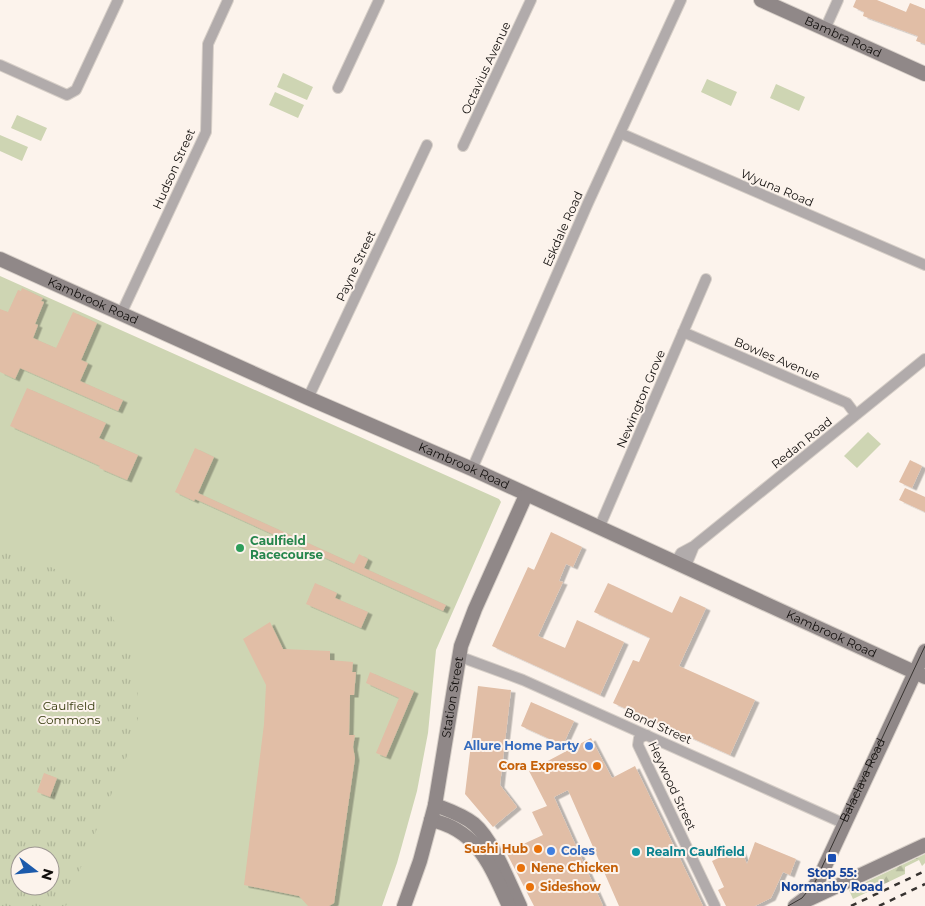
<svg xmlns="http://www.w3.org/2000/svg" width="925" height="906" viewBox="0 0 925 906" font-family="Montserrat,sans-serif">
<defs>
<pattern id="forest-firs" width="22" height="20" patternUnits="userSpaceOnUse" patternTransform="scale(1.25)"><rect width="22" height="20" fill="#ced5b3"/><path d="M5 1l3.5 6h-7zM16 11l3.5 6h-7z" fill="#b0b699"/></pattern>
<pattern id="park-tufts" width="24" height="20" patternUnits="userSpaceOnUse" patternTransform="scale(1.25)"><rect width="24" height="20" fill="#ced5b3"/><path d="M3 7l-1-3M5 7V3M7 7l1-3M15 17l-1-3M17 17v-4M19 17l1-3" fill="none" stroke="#b0b699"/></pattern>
<filter id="shadow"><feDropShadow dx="4.5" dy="2.5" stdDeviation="0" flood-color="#0004"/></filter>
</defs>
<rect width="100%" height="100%" fill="#fcf3ec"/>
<path fill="#ced5b3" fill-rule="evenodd" d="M283 73 313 87 307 100 277 87Z
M707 79 737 92 731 106 701 92Z
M776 84 805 97 799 111 770 98Z
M275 92 304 105 298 118 269 105Z
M17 115 47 128 41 141 11 128Z
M0 135 28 147 22 161 0 151Z
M0 276 499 499 501 502 436 650 428 733 417 791 397 863 382 906H0ZM20 856H50V886H20Z
M868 432 881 444 857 468 844 456Z"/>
<path fill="url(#forest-firs)" d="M925 854V863L922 866 919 860 905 867V874L853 899 849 890Z"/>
<path fill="url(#park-tufts)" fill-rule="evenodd" d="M0 550C22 556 44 562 64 574 110 600 137 646 138 699 138 707 139 717 137 725 133 742 126 759 119 775 102 819 82 862 66 906H0ZM20 856H50V886H20Z"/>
<path fill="#e1bea6" filter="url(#shadow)" d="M856 0H877L906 12 910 3 925 9V44L916 41 918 36 863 16 864 12 853 7Z
M22 288 43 298 41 301 44 302 35 324 38 325 33 338 56 348 73 312 97 323 81 360 88 363 80 381 123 400 118 411 20 368 15 379 0 372V309L8 312 18 290 21 291Z
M27 388 106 423 99 438 138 455 127 480 99 468 100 466 10 426Z
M195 448 214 457 198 493 354 564 359 554 368 559 364 568 446 605 443 611 195 499 194 501 175 492Z
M910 460 922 466 912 488 899 482Z
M905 488 925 497V512L899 500Z
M551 532 582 547 573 567 566 564 559 581 563 582 538 636 565 648 577 620 624 642 600 695 492 646 528 567 534 570Z
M315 583 337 593 335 598 368 612 361 628 306 604Z
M608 583 672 613 680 596 706 608 679 666 755 700 730 755 613 703 633 660 639 662 650 638 594 612Z
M270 622 283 649 330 651V660L353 662 352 672H356L354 695H350L349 735H355L353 747 355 758 334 903 329 906H308L299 896 244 885 264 724 266 685 243 639Z
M370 672 414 691 386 757 376 753 399 698 366 683Z
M478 686 511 690 500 785 517 807 493 827 465 794Z
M531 702 574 721 563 745 521 726Z
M591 738 612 778 635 766 703 906H619L568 790 554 797 603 906H534L506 852 543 835 532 812 547 806 529 771Z
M44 773 57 778 50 797 37 792Z
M755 842 796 859 790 875 783 872 771 898 755 906H726L718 890 724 887 712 861 740 848 747 864Z"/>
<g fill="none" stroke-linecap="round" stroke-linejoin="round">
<g stroke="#d7cfc8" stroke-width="12">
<path id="street" d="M825 29 838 0
M0 65 67 95 76 90 118 0
M338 88 379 0
M620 133 925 265
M463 146 531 0
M121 314 206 132 208 44 228 0
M683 332 847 403 856 415
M308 398 427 145
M472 469 588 203 681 0
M599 528 706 279
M675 563 681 553 694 546 925 359
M685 568 694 546
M458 656 523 680 845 824
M647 735 639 738 638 745 715 906"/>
</g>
<g stroke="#d7cfc8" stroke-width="16">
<g id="secondary">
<path id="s1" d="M761 0 925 74"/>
<path id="s2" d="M0 259 308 398 472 469 925 677"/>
<path d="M435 805C448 810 463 815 474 824 493 840 509 883 520 906"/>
<path d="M431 820C478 830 491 867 509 906"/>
<path d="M805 901 925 845"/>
<path id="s3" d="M404 906 420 861 435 805 461 646 475 609 526 495"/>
<path d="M795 906 807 897 818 881 925 651"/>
</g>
</g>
<use href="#street" stroke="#b1abab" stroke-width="10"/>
<use href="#secondary" stroke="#908888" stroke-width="14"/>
<path stroke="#373330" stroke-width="1" id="s4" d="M788 906 802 898 815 882 925 646"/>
<path stroke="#373330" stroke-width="2.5" stroke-dasharray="6 6" stroke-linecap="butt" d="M851 906 925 871
M879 906 925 884"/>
</g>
<circle fill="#2e9e5b" stroke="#fcf3ec" stroke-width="2" cx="240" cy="548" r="5"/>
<g fill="#3f7fe0" stroke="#fcf3ec" stroke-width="2">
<circle cx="589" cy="746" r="5"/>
<circle cx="551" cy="851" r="5"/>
</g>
<g fill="#e8710a" stroke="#fcf3ec" stroke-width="2">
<circle cx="597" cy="766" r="5"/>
<circle cx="538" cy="849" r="5"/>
<circle cx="521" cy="868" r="5"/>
<circle cx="530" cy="887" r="5"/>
</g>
<circle fill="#0f9aa8" stroke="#fcf3ec" stroke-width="2" cx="636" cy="852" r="5"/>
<rect fill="#1a4fb4" stroke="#fcf3ec" stroke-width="2" x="827" y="853" width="10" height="10" rx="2.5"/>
<g text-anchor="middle" stroke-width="4" stroke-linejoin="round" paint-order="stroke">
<g font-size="12" fill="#120f0d" stroke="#fcf3ec">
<text dy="4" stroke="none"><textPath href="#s1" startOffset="90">Bambra Road</textPath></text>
<text transform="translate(486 68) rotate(-65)" y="4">Octavius Avenue</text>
<text transform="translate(174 169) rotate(-66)" y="4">Hudson Street</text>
<text transform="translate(777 188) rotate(23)" y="4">Wyuna Road</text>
<text transform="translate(563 229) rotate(-66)" y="4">Eskdale Road</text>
<text transform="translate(356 266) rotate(-65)" y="4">Payne Street</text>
<text dy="4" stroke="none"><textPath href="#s2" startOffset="102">Kambrook Road</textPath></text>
<text transform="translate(777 359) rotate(23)" y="4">Bowles Avenue</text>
<text transform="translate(641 399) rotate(-67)" y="4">Newington Grove</text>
<text transform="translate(802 443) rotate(-39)" y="4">Redan Road</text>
<text dy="4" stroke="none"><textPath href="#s2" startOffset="508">Kambrook Road</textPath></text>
<text dy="4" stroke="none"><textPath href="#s2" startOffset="912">Kambrook Road</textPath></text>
<text dy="4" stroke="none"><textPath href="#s3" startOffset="215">Station Street</textPath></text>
<text transform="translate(658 726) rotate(24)" y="4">Bond Street</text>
<text dy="4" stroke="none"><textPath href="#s4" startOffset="149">Balaclava Road</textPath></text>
<text transform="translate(672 786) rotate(65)" y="4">Heywood Street</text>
</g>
<g font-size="12" font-weight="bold" fill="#27864d" stroke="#fcf3ec" text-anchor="start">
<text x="250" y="545">Caulfield<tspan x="250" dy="14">Racecourse</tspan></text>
</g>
<g font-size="12" fill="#33380b" stroke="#fcf3ec">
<text x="69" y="710">Caulfield<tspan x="69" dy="14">Commons</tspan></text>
</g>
<g font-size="12" font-weight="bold" fill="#366cbe" stroke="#fcf3ec" text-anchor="end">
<text x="579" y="750">Allure Home Party</text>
<text x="561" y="855" text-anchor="start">Coles</text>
</g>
<g font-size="12" font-weight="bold" fill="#c56008" stroke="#fcf3ec" text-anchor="end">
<text x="587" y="770">Cora Expresso</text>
<text x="528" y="853">Sushi Hub</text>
<text x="531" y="872" text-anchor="start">Nene Chicken</text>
<text x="540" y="891" text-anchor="start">Sideshow</text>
</g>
<g font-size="12" font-weight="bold" fill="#0d838f" stroke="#fcf3ec" text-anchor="start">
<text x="646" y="856">Realm Caulfield</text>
</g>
<g font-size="12" font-weight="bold" fill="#164399" stroke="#fcf3ec">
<text x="832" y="877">Stop 55:<tspan x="832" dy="14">Normanby Road</tspan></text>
</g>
</g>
<g transform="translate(35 871) rotate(106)"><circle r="24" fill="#fcf3ec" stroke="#9e9893"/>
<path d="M0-4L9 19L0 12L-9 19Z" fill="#1c5aab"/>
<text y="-8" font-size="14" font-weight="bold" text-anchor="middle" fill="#120f0d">N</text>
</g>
</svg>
